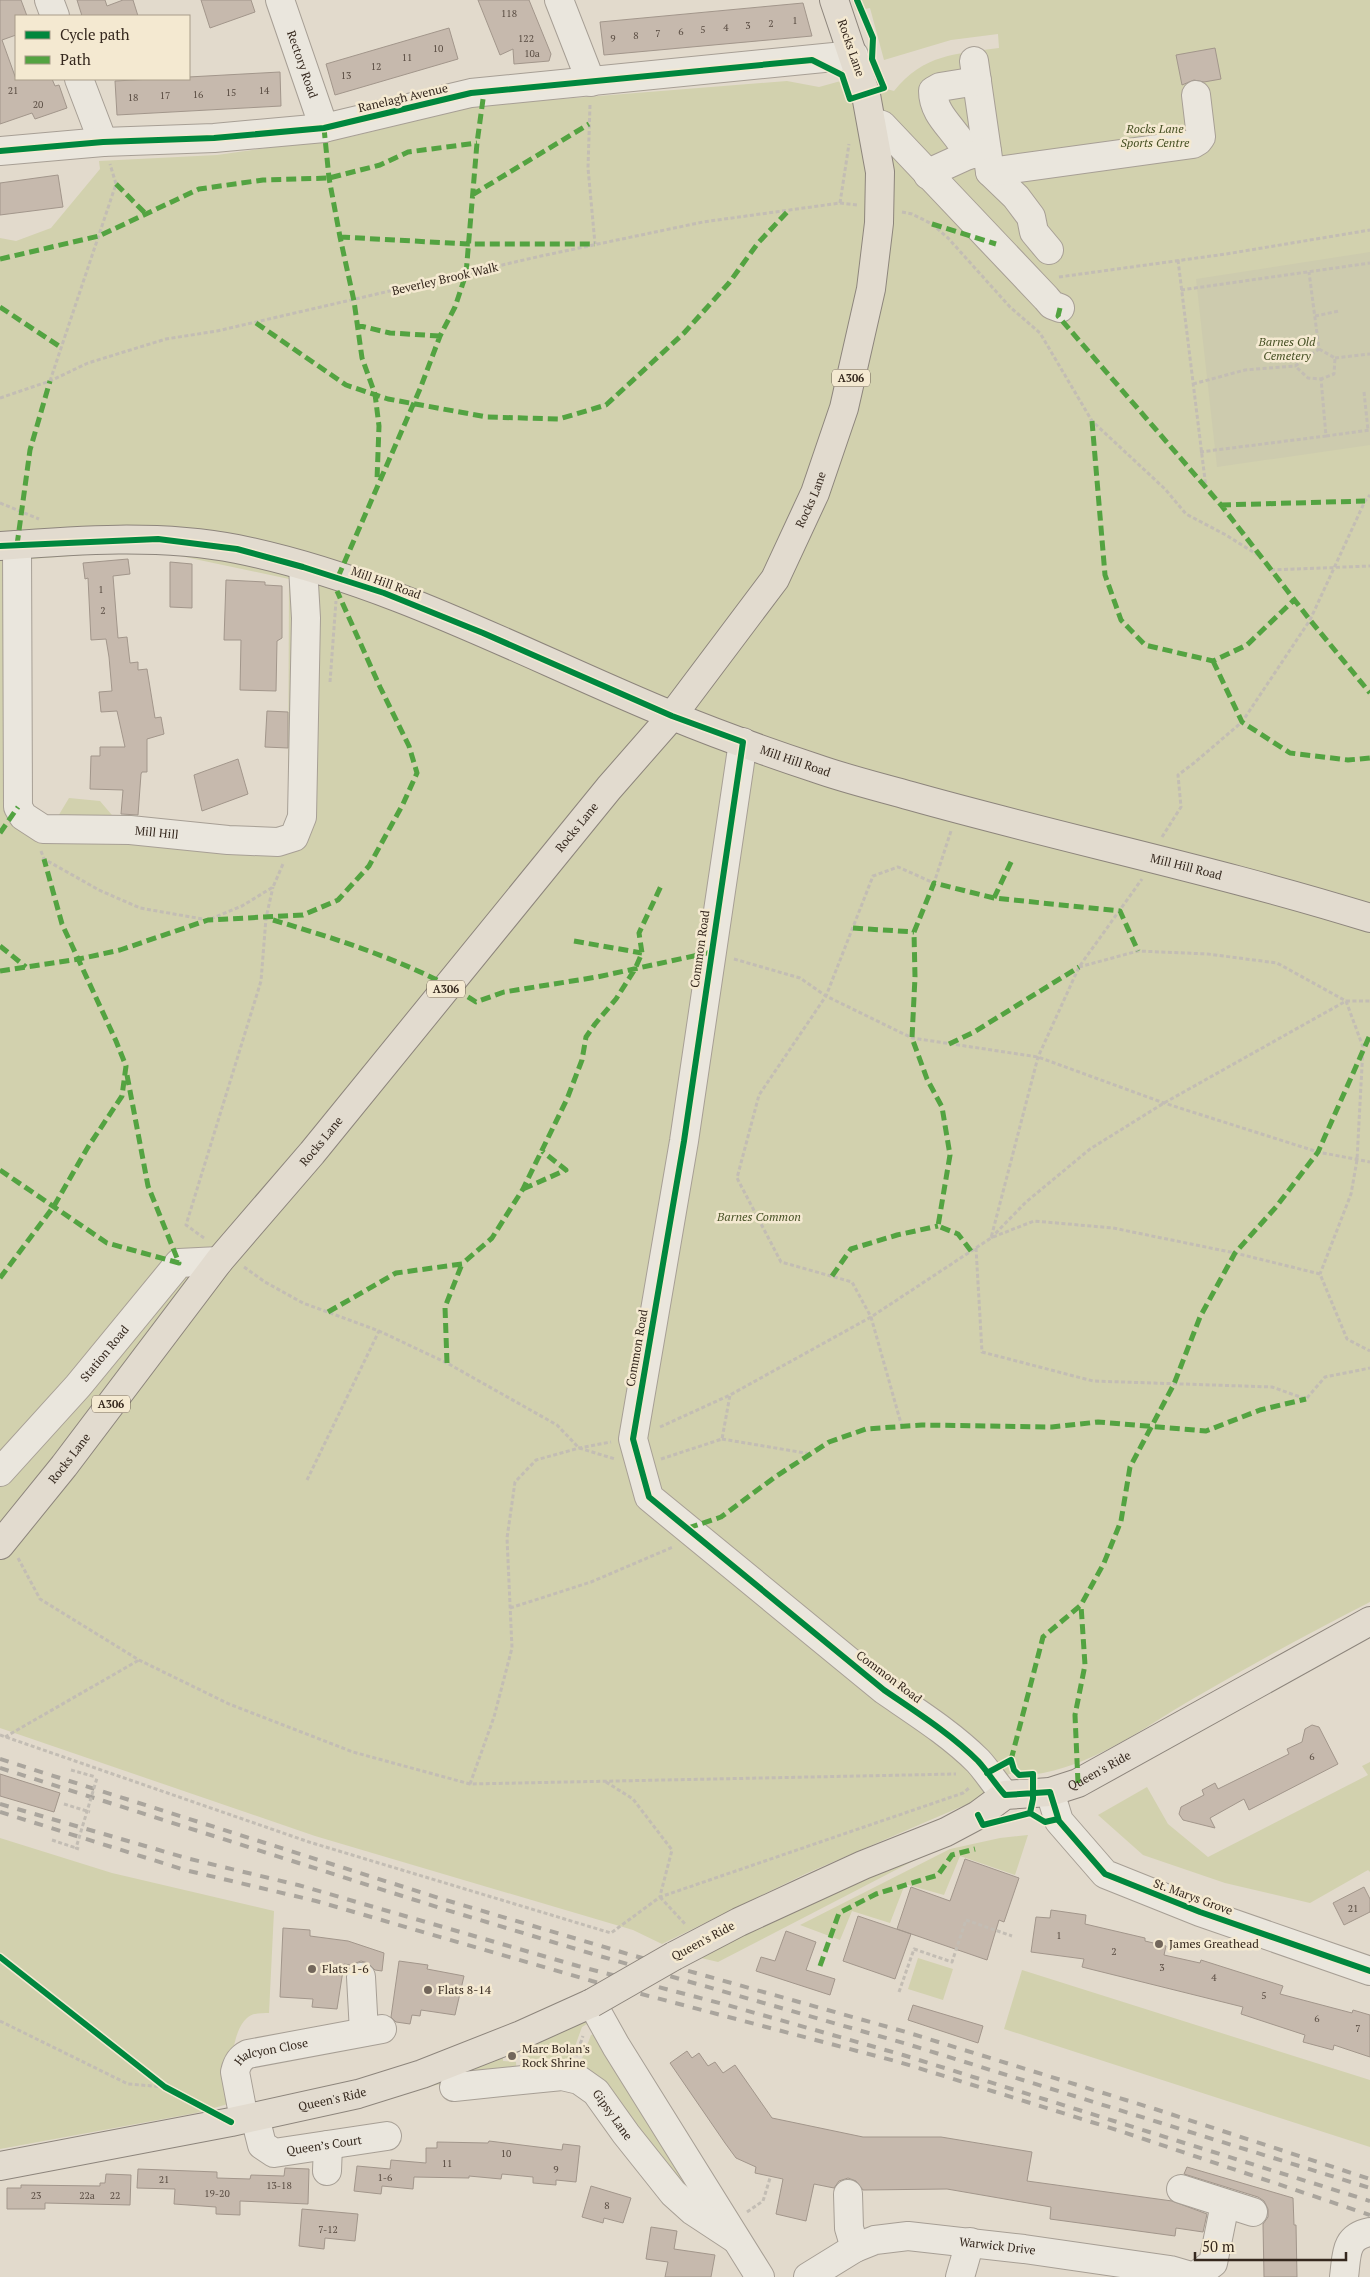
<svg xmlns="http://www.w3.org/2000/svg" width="1370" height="2277" viewBox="0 0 1370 2277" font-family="'PT Serif',serif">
<rect width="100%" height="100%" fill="#e2dacc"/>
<path fill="#d2d1ae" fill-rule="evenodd" d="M852 0H1370V1602C1313 1631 1258 1661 1203 1693 1151 1722 1103 1761 1043 1773 1033 1775 1020 1773 1009 1774L986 1796 805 1874 662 1944 633 1930 315 1836 0 1728V238L16 241 51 228 100 169 99 161 217 155 354 136 474 106 787 81 819 87 848 79 894 91C924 54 955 54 999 48L998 34 951 40 884 60 870 8 856 11ZM152 550 289 579 288 828 117 821 100 801 69 798 57 818H43L28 808 31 559Z
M1370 1762V1872L1368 1870 1310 1903 1225 1883 1143 1855 1098 1815 1147 1787 1168 1824 1208 1857 1368 1775 1362 1766Z
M1028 1835 1015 1875 960 1856 944 1895 905 1884 890 1923 852 1911 840 1940 800 1925 950 1849 1000 1838Z
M0 1838 112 1873 274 1911 269 2013C262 2013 252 2013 247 2018 230 2032 230 2082 228 2104L196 2113 0 2149Z
M940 1847 718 1962 697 1957 860 1877Z
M918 1958 953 1969 943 2000 908 1989Z
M1022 1970 1370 2080V2147L1004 2029Z
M587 2011 592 2021 582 2027 566 2071 527 2074 528 2038Z
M600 2032 709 2216 576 2074 591 2035Z
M503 2049V2061L516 2062 517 2076 460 2081 401 2091Z"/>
<path fill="#cdcbae" d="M1370 252V445L1217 467 1196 279Z"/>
<path fill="#c6b9ad" stroke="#a2968b" d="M0 0H21L27 16H16V35L2 40 16 79H52L55 86 59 85 67 108 35 119 32 113 0 124Z
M77 0H105L107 6 123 0H133L138 16H82Z
M201 0H251L255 12 210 28Z
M478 0H529L551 54 549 61 514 64 513 49 500 55Z
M803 3 812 36 604 55 600 22Z
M449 28 458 59 335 95 326 64Z
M1215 48 1221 79 1204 82 1194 80 1182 85 1176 55Z
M280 72 281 106 117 115 115 81Z
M58 175 63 207 0 215V183Z
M128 559 130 574 113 576 118 638 127 637 130 663 138 662V670L147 669 155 718 161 717 164 734 147 739V772H142L141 774 138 815 121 814 123 790 90 789 91 756H100V747H125L117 711 101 712 99 692 112 691 109 657 106 639 91 640 88 578 85 579 83 563Z
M170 562 192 564V608L170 607Z
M226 580 265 582V585L282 586V638L277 641 276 691 240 690 241 640H224Z
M267 711 288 712V748L265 747Z
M238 759 248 794 202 811 194 775Z
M1312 1725 1319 1727 1338 1764 1249 1810 1244 1799 1210 1818 1215 1828 1183 1820 1179 1814 1181 1807 1204 1795 1202 1790 1215 1783 1218 1789 1289 1754 1287 1749 1302 1742 1305 1729Z
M0 1774 60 1793 54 1812 0 1796Z
M965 1859 1019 1878 1004 1922 999 1920 987 1960 897 1929 911 1887 950 1901Z
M1364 1887 1370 1899V1912L1344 1925 1333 1903Z
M1051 1910 1086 1915 1085 1924 1145 1938V1941L1166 1946 1164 1955 1200 1963 1201 1960 1283 1986 1280 1994 1352 2013 1353 2010 1370 2015V2057L1334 2045 1333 2050 1303 2042 1305 2035 1241 2014 1243 2007 1082 1967 1084 1959 1031 1952 1036 1917 1050 1918Z
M858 1916 911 1934 895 1979 843 1961Z
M283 1928 310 1930V1936L348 1941 384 1953 382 1971 375 1970 368 1963 361 1961 351 1965 344 1964 337 2009 312 2007 313 1999 280 1997Z
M786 1931 816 1942 806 1970 835 1979 830 1995 756 1971 761 1957 775 1961Z
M399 1961 428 1965 427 1969 464 1976 455 2015 421 2010 420 2016 412 2015 410 2024 396 2022 391 2017Z
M913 2005 983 2026 978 2043 908 2020Z
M687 2051 692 2058 699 2053 708 2066 715 2062 723 2073 735 2065 772 2118 863 2137H941L1032 2152 1027 2181 1172 2201 1207 2214 1203 2232 1176 2228 1175 2236 1050 2219 1051 2207 947 2189 863 2190 856 2181 848 2178 839 2181 834 2188 814 2184 806 2221 776 2214 783 2179 755 2173 756 2167 736 2158 725 2143 670 2063Z
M489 2141 562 2150 563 2144 580 2146 576 2182 556 2180V2185L533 2183V2177L502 2174 501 2179 469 2176V2178L414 2177 413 2189 382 2186 381 2194 354 2191 357 2166 390 2169 391 2160 426 2163V2148H437V2142L488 2143Z
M1187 2167 1293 2198 1294 2225H1296L1297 2277H1264L1263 2224 1268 2217V2209L1264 2201 1258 2197 1184 2174Z
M285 2168 309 2169 308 2204 240 2201V2215L216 2214V2207L174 2204 175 2189 137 2188 138 2169 217 2172V2178L250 2179 251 2175 284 2176Z
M106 2174 131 2175 130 2205 45 2203V2209H7V2188H21V2185L100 2186V2183H105Z
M591 2186 631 2198 623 2223 604 2218 603 2223 582 2217Z
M302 2209 358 2214 355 2241 325 2238 324 2249 299 2246Z
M651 2227 677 2231 674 2249 715 2255 711 2277H665L668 2262 646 2259Z"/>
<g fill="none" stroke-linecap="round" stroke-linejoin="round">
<g stroke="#a79f95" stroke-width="30">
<g id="minor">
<path d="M49 0 55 16"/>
<path id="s1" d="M280 0 324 128"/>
<path d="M559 0 591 82"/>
<path d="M974 61 990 172 1016 197 1031 217 1034 232 1049 250"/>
<path d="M79 79 103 142"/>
<path d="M977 81 940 87 933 91C933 118 959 131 968 155L987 152"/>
<path d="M872 122 882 125 1046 298 1052 305 1060 308"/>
<path d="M0 151 103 142 214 138 324 128 471 93 854 55"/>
<path d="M990 172 1193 144 1198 141 1201 137 1196 95"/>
<path d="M928 175 935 170 968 155"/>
<path id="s2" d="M17 545 18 807 23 816 43 829 130 830 228 840 278 842 294 837 302 817 306 618 303 567"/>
<path d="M743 742 684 1141 633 1439 649 1497 884 1690C916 1712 951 1734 978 1761 988 1772 995 1784 1005 1795"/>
<path id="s3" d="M0 1472 78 1386 179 1263 219 1261"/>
<path d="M1050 1792 1059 1821 1105 1874 1200 1912 1370 1971"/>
<path d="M361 1977 364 2032"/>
<path d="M592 2003 616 2046 760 2277"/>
<path id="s4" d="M454 2087 562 2076 579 2080 596 2092 626 2134 673 2193 693 2211 734 2238"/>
<path id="s5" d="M255 2117 262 2145 274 2153 387 2136"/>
<path id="s6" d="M244 2119 235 2072C237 2063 240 2058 248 2054L382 2029"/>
<path d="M327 2171 328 2145"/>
<path d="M1181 2189 1253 2212"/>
<path d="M848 2194 849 2228 855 2248"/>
<path id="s7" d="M808 2277 855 2248 875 2240 908 2236 1024 2249 1170 2270 1194 2277"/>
<path d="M960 2277 970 2242"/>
<path d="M1194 2277 1213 2263 1225 2204"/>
<path d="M1344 2277C1347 2255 1344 2237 1370 2232"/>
</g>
</g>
<g stroke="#8d857c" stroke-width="30">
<g id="major">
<path id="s8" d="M0 546C77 540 160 534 237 549 390 580 529 657 673 716 719 735 767 752 815 768 846 779 879 787 911 796 1064 839 1219 871 1370 918"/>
<path id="s9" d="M0 1545 64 1466 219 1261 312 1153 609 788 672 716 775 579 815 493 844 408 871 289 879 223 880 172 866 95 834 0"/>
<path id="s10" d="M674 1956 739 1922 802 1893 863 1865 946 1832 978 1815 1005 1795 1050 1792 1078 1783 1370 1621"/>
<path id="s11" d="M0 2166 231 2122 358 2094 422 2074 521 2035 592 2003"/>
</g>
</g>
<path stroke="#c3bdb4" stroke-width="3" stroke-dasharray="4 2.5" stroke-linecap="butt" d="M590 105 588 168 595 244
M840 203 857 205
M902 212 912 214 932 224 948 238 1010 307 1040 333 1092 421 1165 489 1186 514 1226 535 1261 557
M1178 260 1206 488
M1059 277 1226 254 1370 230
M1181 290 1370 263
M1315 316 1339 311
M1319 349 1335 358 1334 374 1321 379
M1335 358 1370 354
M50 381 116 184 110 164
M1193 384 1245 370 1295 366 1319 349 1309 272
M1364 392 1368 430
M0 398 50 381 88 363 166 339 217 331 541 256 703 222 840 203 849 144
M1326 436 1370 430
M1200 452 1326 436 1321 379 1308 378 1295 366
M0 503 39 519
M1271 570 1370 566
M330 682 336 601
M1162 837 1181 807 1178 775 1194 763 1242 722 1310 620 1365 501 1370 495
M41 851 44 859 99 890 140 908 208 920 242 906 273 887 283 864
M734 959 800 978 826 996 912 1038 1038 1057 1164 1103 1318 1152 1370 1162
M1079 967 1138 951 1208 954 1277 963 1346 1001 1363 1047 1357 1160 1351 1194 1320 1274
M993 1237 1034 1221 1113 1228 1235 1253 1320 1274 1347 1339 1370 1351
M204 1238 186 1225 261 981 266 918 273 887
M991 1238 1026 1202 1090 1149 1164 1103 1346 1001H1370
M976 1248 982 1352 1093 1381 1272 1387 1306 1399 1325 1377 1370 1368
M244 1267 265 1282 303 1303 379 1331 447 1363 557 1425 579 1448 615 1459
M660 1427 730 1395 871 1317 991 1238 1038 1057 1079 967 1142 879
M902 1427 871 1317 852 1282 781 1262 737 1178 759 1095 826 996 873 876 898 867 934 883 951 831
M722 1439 811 1454
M661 1459 722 1439 730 1395
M307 1480 379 1331
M18 1558 40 1599 139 1660 229 1704 353 1752 470 1784 956 1774
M510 1608 591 1582 673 1547
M0 1735 309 1842 611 1933 660 1897 963 1793 969 1788
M5 1737 139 1660
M71 1770 96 1777
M606 1782 633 1799 672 1850 660 1896
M470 1784 494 1717 512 1648 507 1538 515 1482 536 1460 579 1448 611 1442
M64 1804 90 1812
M52 1840 76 1848
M660 1897 685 1924
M0 1957 165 2087 197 2104
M899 1992 914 1949 952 1962 966 1920 1012 1936
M0 2021 128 2084 165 2087
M576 2056 583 2036
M747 2212 763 2201 770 2178"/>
<use href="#minor" stroke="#eae6dd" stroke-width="28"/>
<use href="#major" stroke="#e2dbcf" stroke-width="28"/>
<path stroke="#aaa59d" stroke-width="4" stroke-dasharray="9 9" stroke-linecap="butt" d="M0 1759 442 1899 628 1954 906 2032 1155 2109 1370 2179
M0 1768 440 1908 596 1955 907 2044 1370 2188
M0 1804 190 1859 298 1885 578 1966 727 2005 903 2055 1370 2201
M0 1812 185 1870 316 1901 592 1981 899 2062 1117 2130 1370 2215"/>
<g stroke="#8d857c" stroke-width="30" stroke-linecap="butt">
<path id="major-bridge" d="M592 2003 674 1956"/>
</g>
<path stroke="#c3bdb4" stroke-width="3" stroke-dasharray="4 2.5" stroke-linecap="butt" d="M79 1849 76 1848 97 1778"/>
<use href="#major-bridge" stroke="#e2dbcf" stroke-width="28"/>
<path stroke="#53a341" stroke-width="5" stroke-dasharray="10 5" stroke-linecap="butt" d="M324 128 329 178 340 237 354 301 362 358 375 394 379 426 377 480
M116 184 146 214
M472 195 589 124
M932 224 996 244
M340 237 468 244H595
M0 259 99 236 199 189 263 180 329 178 380 165 408 152 477 143
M0 307 62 348
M1060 308 1058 316 1221 505 1310 620 1370 693
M256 323 346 385 388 399 487 417 559 419 606 405 684 333 729 283 758 243 789 210
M356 325 390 333 440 336
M1092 421 1105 575 1121 620 1145 645 1213 661 1247 645 1294 600
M1221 505 1365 501
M17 545 30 450 50 381
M338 577 420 389 440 336 455 307 466 274 477 143 484 92
M1213 661 1242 722 1290 753 1348 760 1370 758
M0 833 18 807
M994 898 1012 860
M273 920C340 940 417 964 476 1002L504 992 597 977 712 952
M853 928 914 932
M574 941 642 953
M0 946 26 967
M0 971 79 959 120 950 208 920 303 915 338 900 369 866 403 804 417 773 409 746 380 687 337 591
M949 1044 974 1032 1079 967
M0 1170 107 1243 179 1263 148 1186 127 1075
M523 1189 566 1170 542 1151
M971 1251 958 1234 938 1226 950 1155 942 1107 927 1079 912 1038 915 977 914 932 934 883 994 898 1120 911 1138 951
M832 1276 851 1249 897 1235 938 1226
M0 1278 54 1206 88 1147 122 1096 126 1066 116 1041 62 924 44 859
M328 1312 396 1273 462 1264 492 1238 523 1189 567 1099 582 1060 586 1037 595 1024 616 999 635 969 642 953 639 933 661 886
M447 1363 445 1307 462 1264
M688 1528 721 1517 775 1477 829 1442 866 1429 922 1425 1052 1427 1098 1422 1206 1431 1260 1410 1306 1399
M1011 1760 1043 1637 1081 1605 1104 1563 1121 1521 1130 1467 1174 1384 1200 1317 1235 1253 1276 1207 1318 1152 1370 1035
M1078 1783 1075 1715 1085 1665 1081 1605
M820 1966 839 1913 876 1894 938 1875 952 1855 975 1849"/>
<g stroke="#f4e9d1" stroke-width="9">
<path id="cycleway" d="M0 151 103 142 214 138 324 128 471 93 812 60 842 75 850 99 884 88 872 59 873 38 857 0
M0 546 158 539 237 549 303 567 384 593 483 633 672 716 743 742 684 1141 633 1439 649 1497 884 1690C916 1712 951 1734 978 1761 988 1772 995 1784 1005 1795L1050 1792 1059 1821 1105 1874 1200 1912 1370 1971
M987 1773 1011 1760 1014 1770 1019 1775 1033 1774V1799L1030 1813
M978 1815 983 1825 1030 1813 1045 1822 1058 1819
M0 1957 165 2087 231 2122"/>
</g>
<use href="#cycleway" stroke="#00873e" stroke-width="6"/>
</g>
<g fill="#72665b" stroke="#f4e9d1" stroke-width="2">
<circle cx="1159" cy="1944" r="5"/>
<circle cx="312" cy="1969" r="5"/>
<circle cx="428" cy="1990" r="5"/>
<circle cx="512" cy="2056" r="5"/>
</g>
<g text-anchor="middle" stroke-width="5" stroke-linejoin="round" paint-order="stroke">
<g font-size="10" fill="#594c42">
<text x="509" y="17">118</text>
<text x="795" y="24">1</text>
<text x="771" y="27">2</text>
<text x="748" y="29">3</text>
<text x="726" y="31">4</text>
<text x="703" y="33">5</text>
<text x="681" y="35">6</text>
<text x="658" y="37">7</text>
<text x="636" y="39">8</text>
<text x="526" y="42">122</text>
<text x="613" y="42">9</text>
<text x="438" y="52">10</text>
<text x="532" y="57">10a</text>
<text x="407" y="61">11</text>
<text x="376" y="70">12</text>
<text x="346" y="79">13</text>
<text x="13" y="94">21</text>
<text x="264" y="94">14</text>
<text x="231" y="96">15</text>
<text x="198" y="98">16</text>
<text x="165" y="99">17</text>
<text x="133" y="101">18</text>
<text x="38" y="108">20</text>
<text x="101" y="593">1</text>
<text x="103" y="614">2</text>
<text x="1312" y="1760">6</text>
<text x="1353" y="1912">21</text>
<text x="1059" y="1939">1</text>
<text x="1114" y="1955">2</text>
<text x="1162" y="1971">3</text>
<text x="1214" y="1981">4</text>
<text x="1264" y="1999">5</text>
<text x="1317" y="2022">6</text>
<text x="1358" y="2032">7</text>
<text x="506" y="2157">10</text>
<text x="447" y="2167">11</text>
<text x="556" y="2173">9</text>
<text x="385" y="2181">1-6</text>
<text x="164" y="2183">21</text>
<text x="279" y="2189">13-18</text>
<text x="217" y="2197">19-20</text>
<text x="36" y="2199">23</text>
<text x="87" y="2199">22a</text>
<text x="115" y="2199">22</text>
<text x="607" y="2209">8</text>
<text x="328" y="2233">7-12</text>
</g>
<g fill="#f4e9d1" stroke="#6e6254" stroke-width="1">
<rect x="832" y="369.5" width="38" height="17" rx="4"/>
<rect x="427" y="980.5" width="38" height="17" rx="4"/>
<rect x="92" y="1395.5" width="38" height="17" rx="4"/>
</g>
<g font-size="11" font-weight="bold" fill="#35281e">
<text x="851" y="382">A306</text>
<text x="446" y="993">A306</text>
<text x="111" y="1408">A306</text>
</g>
<g font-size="12" fill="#35281e" stroke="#f4e9d1">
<text transform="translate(851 48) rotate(71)" y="4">Rocks Lane</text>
<text dy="4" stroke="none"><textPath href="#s1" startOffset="68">Rectory Road</textPath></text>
<text transform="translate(403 98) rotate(-13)" y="4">Ranelagh Avenue</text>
<text transform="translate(445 279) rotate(-13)" y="4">Beverley Brook Walk</text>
<text dy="4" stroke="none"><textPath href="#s9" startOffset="1326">Rocks Lane</textPath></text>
<text transform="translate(386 583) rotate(20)" y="4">Mill Hill Road</text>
<text dy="4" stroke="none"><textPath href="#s8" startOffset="836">Mill Hill Road</textPath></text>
<text dy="4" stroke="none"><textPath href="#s9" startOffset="921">Rocks Lane</textPath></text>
<text dy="4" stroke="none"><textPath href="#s2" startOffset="410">Mill Hill</textPath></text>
<text dy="4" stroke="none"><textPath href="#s8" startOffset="1241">Mill Hill Road</textPath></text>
<text transform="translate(700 949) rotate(-82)" y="4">Common Road</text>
<text dy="4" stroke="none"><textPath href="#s9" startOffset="516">Rocks Lane</textPath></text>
<text transform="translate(637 1348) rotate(-80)" y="4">Common Road</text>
<text dy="4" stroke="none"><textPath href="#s3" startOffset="158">Station Road</textPath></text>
<text dy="4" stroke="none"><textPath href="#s9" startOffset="111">Rocks Lane</textPath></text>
<text transform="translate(889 1677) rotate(37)" y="4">Common Road</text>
<text dy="4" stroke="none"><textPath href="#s10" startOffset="468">Queen's Ride</textPath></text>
<text transform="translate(1193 1897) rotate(20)" y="4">St. Marys Grove</text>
<text transform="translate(703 1941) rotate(-28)" y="4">Queen's Ride</text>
<text dy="4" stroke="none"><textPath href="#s6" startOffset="94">Halcyon Close</textPath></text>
<text dy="4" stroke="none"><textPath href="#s11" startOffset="339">Queen's Ride</textPath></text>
<text dy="4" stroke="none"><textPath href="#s4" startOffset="175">Gipsy Lane</textPath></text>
<text dy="4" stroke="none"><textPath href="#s5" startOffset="94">Queen’s Court</textPath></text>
<text dy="4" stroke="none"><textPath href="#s7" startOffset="200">Warwick Drive</textPath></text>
</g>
<g font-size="12" font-style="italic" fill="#475125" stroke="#f4e9d1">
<text x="1155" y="133">Rocks Lane<tspan x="1155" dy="14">Sports Centre</tspan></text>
<text x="1287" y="346">Barnes Old<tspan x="1287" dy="14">Cemetery</tspan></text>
<text x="759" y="1221">Barnes Common</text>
</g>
<g font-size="12" fill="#35281e" stroke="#f4e9d1" text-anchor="start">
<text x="1169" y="1948">James Greathead</text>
<text x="322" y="1973">Flats 1-6</text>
<text x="438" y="1994">Flats 8-14</text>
<text x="522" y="2053">Marc Bolan's<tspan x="522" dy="14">Rock Shrine</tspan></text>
</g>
</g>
<rect x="15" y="15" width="175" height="65" fill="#f4e9d1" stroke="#a89c89"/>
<rect x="25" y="31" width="25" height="8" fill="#00873e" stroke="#a89c89"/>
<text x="60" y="40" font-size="15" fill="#35281e">Cycle path</text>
<rect x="25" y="56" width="25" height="8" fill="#53a341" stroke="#a89c89"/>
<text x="60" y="65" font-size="15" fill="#35281e">Path</text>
<path d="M1195 2252v8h151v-8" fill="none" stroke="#35281e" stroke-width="2.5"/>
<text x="1202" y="2252" font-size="15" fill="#35281e" stroke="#f4e9d1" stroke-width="4" paint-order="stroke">50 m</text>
</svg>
